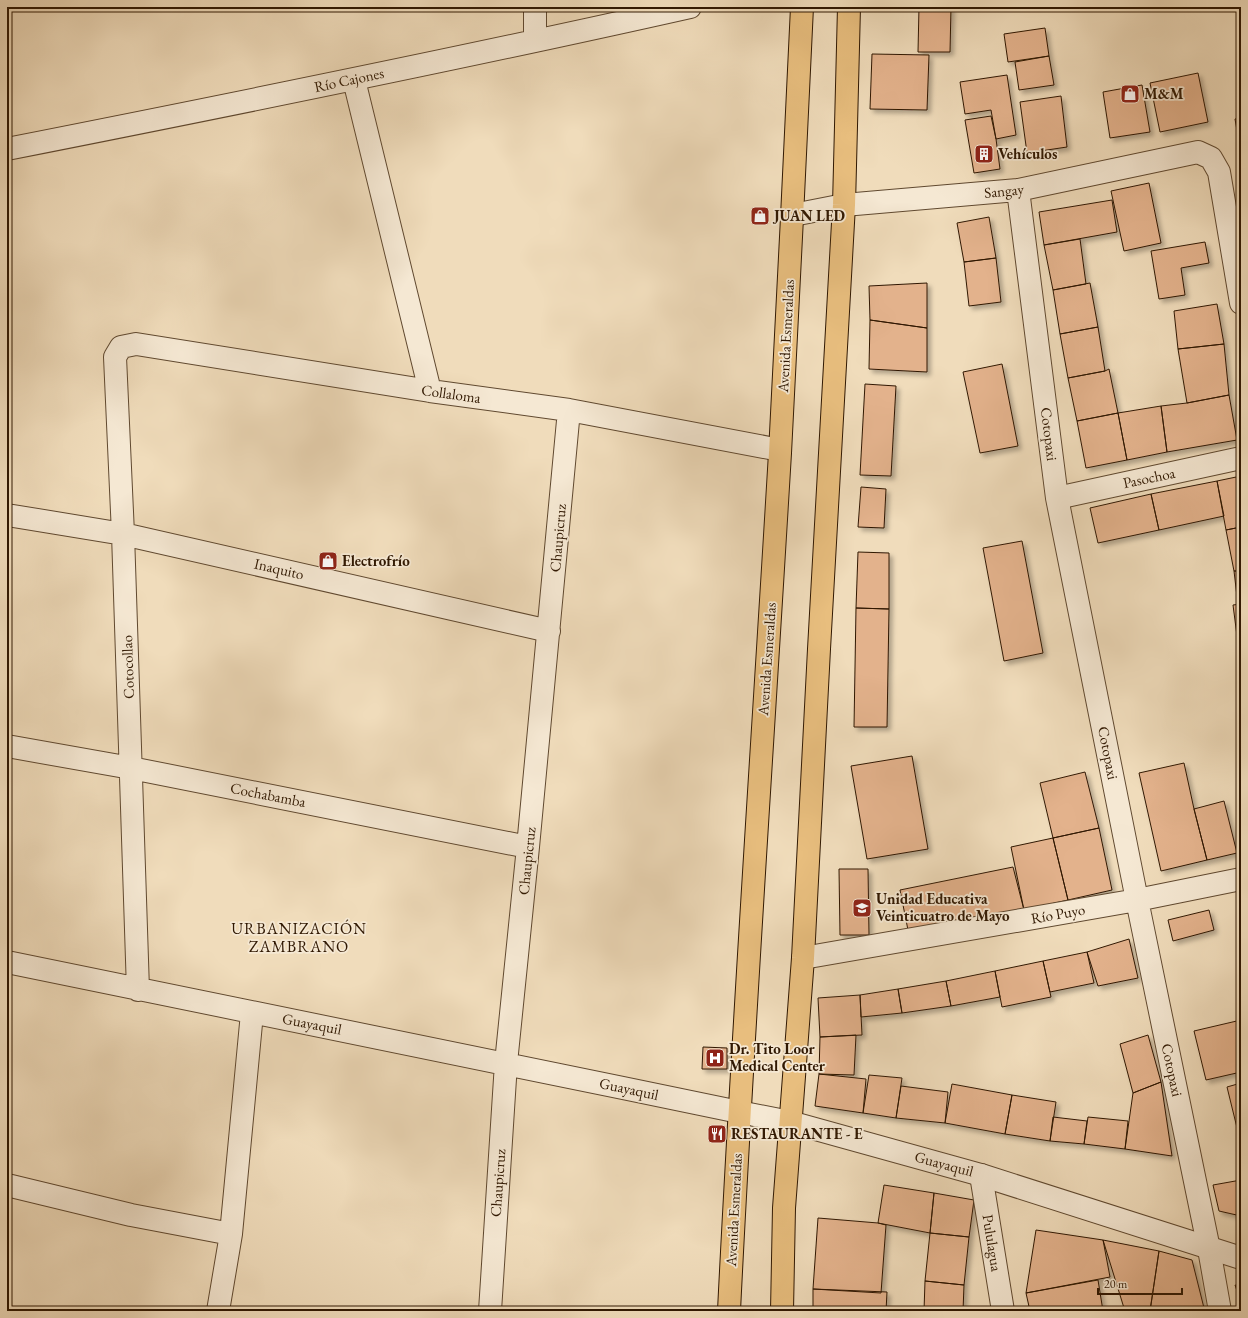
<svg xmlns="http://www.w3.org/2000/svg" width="1248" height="1318" viewBox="0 0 1248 1318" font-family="'EB Garamond',serif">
<defs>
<filter id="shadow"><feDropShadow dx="3.5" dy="3.5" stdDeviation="2" flood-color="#0004"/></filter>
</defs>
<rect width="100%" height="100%" fill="#f0dcbb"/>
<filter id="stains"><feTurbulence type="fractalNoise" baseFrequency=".005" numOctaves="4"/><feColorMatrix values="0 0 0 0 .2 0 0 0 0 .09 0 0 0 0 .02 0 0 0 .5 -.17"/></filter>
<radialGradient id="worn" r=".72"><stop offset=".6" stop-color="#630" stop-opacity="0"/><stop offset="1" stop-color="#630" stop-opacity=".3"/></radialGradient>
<path fill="#e3b28c" stroke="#301802" filter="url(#shadow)" d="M919 7H951L950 52H918Z
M1045 28 1049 56 1008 62 1004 34Z
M872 54 929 55 927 110 870 109Z
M1049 56 1054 85 1019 90 1015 62Z
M1198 73 1208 122 1160 132 1150 83Z
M1007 75 1016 135 996 139 991 110 965 114 960 82Z
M1142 85 1150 132 1110 138 1103 92Z
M1061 96 1067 147 1027 153 1020 102Z
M991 116 996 139 1000 169 974 173 965 120Z
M1241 118V154L1235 119Z
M1149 183 1161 243 1124 251 1111 191Z
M1112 200 1117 232 1044 245 1039 212Z
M989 217 996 258 964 262 957 223Z
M1080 239 1086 284 1053 290 1044 245Z
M1205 242 1209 263 1181 268 1185 295 1159 299 1151 251Z
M996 258 1001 302 969 306 964 262Z
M927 283V328L870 320 869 286Z
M1090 283 1098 327 1060 334 1053 290Z
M1217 304 1224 344 1178 349 1174 311Z
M870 320 927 328V372L869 369Z
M1098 327 1105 371 1068 378 1060 334Z
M1224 344 1229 395 1187 403 1178 349Z
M1002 364 1018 446 980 453 963 372Z
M1109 369 1118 413 1077 421 1068 378 1105 371Z
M865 384 896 386 891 476 860 475Z
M1229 395 1237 440 1167 452 1161 406 1187 403Z
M1161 406 1167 452 1127 460 1118 413Z
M1118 413 1127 460 1086 468 1077 421Z
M1241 476V527L1226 530 1217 481Z
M1217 481 1224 516 1159 530 1151 494Z
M861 487 886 489 884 528 858 527Z
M1151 494 1159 530 1098 543 1090 508Z
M1241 527V571H1234L1226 530Z
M1022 541 1043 653 1004 661 983 548Z
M858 552 889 553V609L856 608Z
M1234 571H1241V604L1238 605Z
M1241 604V658L1240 659 1233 605Z
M856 608 889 609 887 727H854Z
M912 756 928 849 867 859 851 766Z
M1184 763 1194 809 1207 860 1161 871 1139 773Z
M1085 772 1099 828 1053 838 1040 783Z
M1224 801 1237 853 1207 860 1194 809Z
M1099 828 1112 890 1068 900 1053 838Z
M1053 838 1068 900 1024 910 1011 847Z
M1013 867 1024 910 909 935 900 890Z
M839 869H868L869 935H840Z
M1209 910 1214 930 1173 941 1168 920Z
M1129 939 1138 978 1098 986 1087 952Z
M1087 952 1094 983 1050 992 1043 961Z
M1043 961 1051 997 1002 1007 995 971Z
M995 971 1000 997 951 1006 946 981Z
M946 981 951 1006 902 1013 898 989Z
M898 989 902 1013 861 1017 860 995Z
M860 995 862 1035 820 1037 818 998Z
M1241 1020V1072L1206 1080 1194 1031Z
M856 1035 854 1075 819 1074 820 1037Z
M1148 1035 1161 1082 1133 1093 1120 1044Z
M703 1047 727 1048V1069H702Z
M819 1074 866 1079 863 1113 815 1106Z
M869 1075 902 1078 896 1118 863 1113Z
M1161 1082 1172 1156 1125 1149 1133 1093Z
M1241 1083V1136H1239L1227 1087Z
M952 1084 1012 1095 1005 1134 945 1123Z
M901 1086 948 1092 945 1123 896 1118Z
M1012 1095 1056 1102 1050 1141 1005 1134Z
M1053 1117 1087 1121 1084 1144 1050 1141Z
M1088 1117 1128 1121 1125 1149 1084 1144Z
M1241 1180V1216L1219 1211 1213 1185Z
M884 1185 934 1193 930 1233 878 1223Z
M934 1193 974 1200 969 1237 930 1233Z
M818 1218 878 1223 886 1225 881 1293 813 1289Z
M1036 1230 1103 1240 1110 1277 1026 1293Z
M930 1233 969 1237 964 1285 925 1281Z
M1103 1240 1159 1251 1150 1311H1131L1124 1308Z
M1159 1251 1192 1260 1204 1308 1185 1311H1150Z
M1098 1280 1103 1311H1030L1026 1293Z
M925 1281 964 1285 963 1311H924Z
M1235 1285 1241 1286V1303Z
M813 1289 887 1292 886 1311H813Z"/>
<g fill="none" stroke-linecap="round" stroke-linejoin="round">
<g stroke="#604930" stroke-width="24">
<path id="minor" d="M535 7V41
M354 80 430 391
M7 149C235 104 463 58 690 7
M1018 190 1057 498 1137 900 1209 1249 1220 1311
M793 215 844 205 1018 190 1198 152 1211 158 1219 172 1241 303
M1057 498 1241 458
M7 515 123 534 549 631
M7 746 131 768 528 847
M803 958 1137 900 1241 879
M7 962C250 1014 495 1061 739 1112
M138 990 123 534 115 357 121 347 136 344 430 391 569 410 780 450
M981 1175 1003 1311
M7 1185 131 1215 231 1234
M218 1311 231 1234 252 1013
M490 1311 506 1063 528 847 569 410"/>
</g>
<g stroke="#604930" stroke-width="24">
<path id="tertiary" d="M739 1112 790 1122 981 1175 1241 1258"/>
</g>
<g stroke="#301802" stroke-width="24">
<path id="primary" d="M729 1311C743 1025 763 739 780 453 788 304 795 156 802 7
M782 1311 784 1208 803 958 819 649 844 205 849 7"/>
</g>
<use href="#minor" stroke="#f5e8d3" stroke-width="22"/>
<use href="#tertiary" stroke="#f5e8d3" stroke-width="22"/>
<use href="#primary" stroke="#e8be7e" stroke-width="22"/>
</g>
<defs>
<g id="shop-square" transform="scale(1)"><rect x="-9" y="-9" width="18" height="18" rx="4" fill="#8f2418" stroke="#f5e8d3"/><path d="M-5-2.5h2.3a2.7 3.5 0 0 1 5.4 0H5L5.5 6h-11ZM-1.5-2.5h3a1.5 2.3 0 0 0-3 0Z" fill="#fff"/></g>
<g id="building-square" transform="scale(1)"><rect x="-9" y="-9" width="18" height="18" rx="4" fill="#8f2418" stroke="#f5e8d3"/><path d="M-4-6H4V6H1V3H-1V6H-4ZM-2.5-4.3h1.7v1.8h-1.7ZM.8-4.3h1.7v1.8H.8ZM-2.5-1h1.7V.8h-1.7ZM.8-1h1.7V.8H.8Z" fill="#fff"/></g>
<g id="school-square" transform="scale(1)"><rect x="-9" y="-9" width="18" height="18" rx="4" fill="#8f2418" stroke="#f5e8d3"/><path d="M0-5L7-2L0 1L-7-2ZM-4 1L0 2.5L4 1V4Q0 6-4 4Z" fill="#fff"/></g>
<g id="hospital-square" transform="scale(1)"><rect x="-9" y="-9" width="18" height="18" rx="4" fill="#8f2418" stroke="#f5e8d3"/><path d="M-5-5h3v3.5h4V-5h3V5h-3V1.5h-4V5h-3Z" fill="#fff"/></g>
<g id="restaurant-square" transform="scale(1)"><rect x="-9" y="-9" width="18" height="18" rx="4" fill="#8f2418" stroke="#f5e8d3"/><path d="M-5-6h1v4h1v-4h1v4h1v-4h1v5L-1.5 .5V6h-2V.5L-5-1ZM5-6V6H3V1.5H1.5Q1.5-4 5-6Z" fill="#fff"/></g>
</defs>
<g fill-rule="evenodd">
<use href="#shop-square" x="1130" y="94"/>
<use href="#building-square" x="984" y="154"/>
<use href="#shop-square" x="760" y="216"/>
<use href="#shop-square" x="328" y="561"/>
<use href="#school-square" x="862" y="908"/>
<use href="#hospital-square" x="715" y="1058"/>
<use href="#restaurant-square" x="717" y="1134"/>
</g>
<g text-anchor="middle" stroke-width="3.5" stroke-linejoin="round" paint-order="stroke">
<g font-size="15" fill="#301802" stroke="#f5e8d3">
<text transform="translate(349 80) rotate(-12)" y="5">Río Cajones</text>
<text transform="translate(1004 191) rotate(-6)" y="5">Sangay</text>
<text transform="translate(786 336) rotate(-87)" y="5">Avenida Esmeraldas</text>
<text transform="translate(451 394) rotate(8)" y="5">Collaloma</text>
<text transform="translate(1049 434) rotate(83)" y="5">Cotopaxi</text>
<text transform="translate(1149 478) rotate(-12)" y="5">Pasochoa</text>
<text transform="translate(558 538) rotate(-85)" y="5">Chaupicruz</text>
<text transform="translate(279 569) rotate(13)" y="5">Inaquito</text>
<text transform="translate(767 659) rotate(-86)" y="5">Avenida Esmeraldas</text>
<text transform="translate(128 667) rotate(-92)" y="5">Cotocollao</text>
<text transform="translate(1108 753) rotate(79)" y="5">Cotopaxi</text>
<text transform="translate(268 795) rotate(11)" y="5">Cochabamba</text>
<text transform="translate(527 861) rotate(-84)" y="5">Chaupicruz</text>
<text transform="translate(1058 914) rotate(-10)" y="5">Río Puyo</text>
<text transform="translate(312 1024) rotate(11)" y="5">Guayaquil</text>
<text transform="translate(1172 1070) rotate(78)" y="5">Cotopaxi</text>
<text transform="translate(629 1089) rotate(12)" y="5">Guayaquil</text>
<text transform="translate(944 1164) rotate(15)" y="5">Guayaquil</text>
<text transform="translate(498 1183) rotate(-86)" y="5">Chaupicruz</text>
<text transform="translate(734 1210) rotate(-87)" y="5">Avenida Esmeraldas</text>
<text transform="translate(992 1243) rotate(81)" y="5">Pululagua</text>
</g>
<g font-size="15" font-weight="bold" fill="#301802" stroke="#f5e8d3" text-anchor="start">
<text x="1144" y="99">M&amp;M</text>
<text x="998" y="159">Vehículos</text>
<text x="774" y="221">JUAN LED</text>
<text x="342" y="566">Electrofrío</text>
<text x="876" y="904">Unidad Educativa<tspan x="876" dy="17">Veinticuatro de Mayo</tspan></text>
<text x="729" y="1054">Dr. Tito Loor<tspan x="729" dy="17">Medical Center</tspan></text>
<text x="731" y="1139">RESTAURANTE - E</text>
</g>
<g font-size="16" letter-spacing="1" fill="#301802" stroke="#f5e8d3">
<text x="299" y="934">URBANIZACIÓN<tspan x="299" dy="18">ZAMBRANO</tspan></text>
</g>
</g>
<rect width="1248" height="1318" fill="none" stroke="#f0dcbb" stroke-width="24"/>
<rect x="8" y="8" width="1232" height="1302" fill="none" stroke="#301802" stroke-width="2"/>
<rect x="12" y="12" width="1224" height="1294" fill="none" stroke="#301802"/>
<path d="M1098 1288v6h84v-6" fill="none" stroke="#301802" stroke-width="2"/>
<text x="1104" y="1288" font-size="12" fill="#301802" stroke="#f5e8d3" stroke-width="3" paint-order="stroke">20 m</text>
<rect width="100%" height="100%" filter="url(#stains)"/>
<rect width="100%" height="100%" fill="url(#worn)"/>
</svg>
